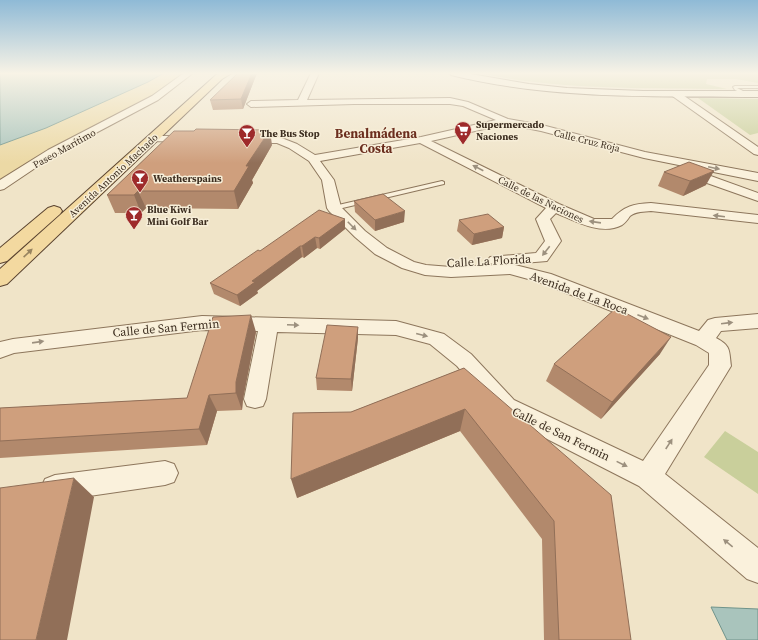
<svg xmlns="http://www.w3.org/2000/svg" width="758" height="640" viewBox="0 0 758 640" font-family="'Source Serif 4',serif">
<rect width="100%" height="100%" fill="#f0e4c8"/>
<path fill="#c9cf9b" d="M478 73H758V83L736 79H707L706 84 727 89C644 88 559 90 478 73Z
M698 98 758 99V133L750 135Z
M725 431 758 452V494L704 457Z"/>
<path fill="#ecd9a5" d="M164 73H186L139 105 0 183V145L46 128 147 82Z"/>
<path fill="#a9c4bc" stroke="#6f938a" d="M0 73H164L148 82 46 128 0 145Z
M711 607 758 609V640H727Z"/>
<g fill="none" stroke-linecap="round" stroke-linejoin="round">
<g stroke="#8d765c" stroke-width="2">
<path id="lane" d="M735 86H758V88H737L747 93 746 95 735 90 733 87Z
M442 181 444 182V184L334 210 331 208 334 206Z"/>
</g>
<g stroke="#8d765c" stroke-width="2">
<path id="street" d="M184 73H193L158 100 56 154 4 189 0 190V180L48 150 152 96Z
M311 73H319L307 100 450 98 468 102 508 119 542 125 645 152 758 173V181L644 158 541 131 506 124 431 141 559 204 594 219H612C625 206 633 204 651 203L758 215V223L651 211C644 212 636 211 630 216 628 219 625 223 622 225 601 236 575 221 556 213L550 219 561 241 547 261 511 264 551 274 699 331 708 320 715 318 758 314V328L721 331 716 338C731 346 729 350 731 366L665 474 758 548V583L747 579 639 486 498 414 457 366 430 344 396 335 277 332 266 399 263 406 255 408 247 406 244 399 258 331 202 330 14 353 0 358V342L13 339 202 316 396 321 444 334 471 354 514 400 643 461 709 365V353L696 345 539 282 510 274 451 277 425 275 402 268 375 254 355 237 329 211 327 208 322 180 309 161 289 148 277 143H245L241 142 240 140 241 138 279 137 297 144 315 155 421 137 496 120 463 106 450 104H354L251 107 247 104 251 101 298 100ZM420 143 546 208 536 219 545 241 536 253 490 257 488 260 490 263 496 265 451 267 426 265 414 262 387 248 365 231 341 207 334 180 320 161Z
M671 91H677L758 147V155L754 154 671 95Z
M152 136H192L197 139 192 142 148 141 147 139 148 137Z
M694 170 758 193V201L690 177 688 174 690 171Z
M165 461 174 464 178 473 174 482 165 485 55 501 45 497 41 488 45 479 55 475Z"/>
</g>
<g stroke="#6f573f" stroke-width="2">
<path id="secondary" d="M450 73H465L529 84 567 88 643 91H758V97C655 96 552 100 451 75Z"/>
</g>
<g stroke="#5b4430" stroke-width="2">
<path id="primary" d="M221 73H232L222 79 7 284 0 286V269L216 75Z
M54 206 60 208 62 211 60 214 7 261 0 263V248L48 208Z"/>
</g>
<use href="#lane" fill="#faf1dc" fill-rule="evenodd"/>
<use href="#street" fill="#faf1dc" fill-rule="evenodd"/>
<use href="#secondary" fill="#faf1dc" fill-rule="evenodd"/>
<use href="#primary" fill="#f3d9a0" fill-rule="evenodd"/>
</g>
<path fill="#b2896c" d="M238 73H257L243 109 213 110 210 100Z
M272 145 252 180 253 183 238 209 146 208 141 213H115L107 195Z
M664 172 706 185 683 196 658 186Z
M354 201 404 222 375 231 355 212Z
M345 219V229L320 249 317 248 304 258 302 257 257 291 258 293 240 306 214 294 210 283 260 251Z
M459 220 504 227 502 238 472 245 457 231Z
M358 327V338L352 391 317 390 316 378Z
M256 332 243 399 242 410 217 411 207 445 0 458V408L187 398Z
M660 354 601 419 546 381 554 364Z
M464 368 631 640H544L542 539 460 431 297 498 351 412Z"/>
<path fill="#916f58" d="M252 73H257L243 109 241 99Z
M270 130 272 145 252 180 253 183 238 209 234 191 246 166Z
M714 171 706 185 683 196 690 181Z
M138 191 146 208 141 213 134 195Z
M405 211 404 222 375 231V220Z
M345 219V229L320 249 319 238Z
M504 227 502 238 472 245 474 234Z
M315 237 317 248 304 258 302 246Z
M300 246 302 257 257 291 258 293 240 306 237 295 252 281Z
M251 315 256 332 243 399 242 410 236 393V382Z
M358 327V338L352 391 351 379Z
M671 337 660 354 601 419 612 402Z
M209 395 217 411 207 445 199 429Z
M465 409 460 431 297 498 291 479Z
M74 478 94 497 67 640H36Z"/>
<path fill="#cf9f7d" stroke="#916f58" d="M238 73H252L241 99 210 100Z
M196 129 270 130 246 166H249L234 191H138L134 195H107L174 131H194Z
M689 162 714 171 690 181 664 172Z
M383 194 405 211 375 220 354 201Z
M319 210 345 219 319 238 315 237 302 246H300L252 281 255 282 237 295 210 283 258 250 260 251Z
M488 214 504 227 474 234 459 220Z
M616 308 671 337 612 402 554 364Z
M251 315 236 382V393L209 395 199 429 0 441V408L187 398 213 317Z
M327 325 358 327 351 379 316 378Z
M464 368 611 495 631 640H559L554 521 465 409 291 479 293 413 351 412Z
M74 478 36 640H0V488Z"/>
<defs><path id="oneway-solid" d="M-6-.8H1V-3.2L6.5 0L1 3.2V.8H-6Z"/></defs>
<g fill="#9c907e">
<use href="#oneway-solid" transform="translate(478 168) rotate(-153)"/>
<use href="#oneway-solid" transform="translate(714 168) rotate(12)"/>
<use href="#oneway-solid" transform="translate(719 216) rotate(-173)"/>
<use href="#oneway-solid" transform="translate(595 222) rotate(-172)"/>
<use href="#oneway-solid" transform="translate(352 226) rotate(45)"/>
<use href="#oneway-solid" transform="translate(546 251) rotate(128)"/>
<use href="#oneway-solid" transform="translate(643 317) rotate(21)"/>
<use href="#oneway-solid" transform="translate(727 323) rotate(-7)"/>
<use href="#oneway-solid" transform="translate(293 325) rotate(2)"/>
<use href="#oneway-solid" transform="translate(422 335) rotate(14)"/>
<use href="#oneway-solid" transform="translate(38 342) rotate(-8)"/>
<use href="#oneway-solid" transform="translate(669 444) rotate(-57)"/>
<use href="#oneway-solid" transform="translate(622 464) rotate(26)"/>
<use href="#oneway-solid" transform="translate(728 543) rotate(-141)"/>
</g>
<use fill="#988460" href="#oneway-solid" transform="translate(28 253) rotate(-43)"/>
<linearGradient id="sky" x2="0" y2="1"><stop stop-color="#8fbad6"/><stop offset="0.45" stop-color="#f8f3e6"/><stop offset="1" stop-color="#f8f3e6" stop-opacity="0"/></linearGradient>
<rect width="758" height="163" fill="url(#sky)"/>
<defs>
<g id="supermarket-pin" transform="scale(0.9)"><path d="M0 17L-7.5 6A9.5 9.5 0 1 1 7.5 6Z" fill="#9e2a2b" stroke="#f7eed8"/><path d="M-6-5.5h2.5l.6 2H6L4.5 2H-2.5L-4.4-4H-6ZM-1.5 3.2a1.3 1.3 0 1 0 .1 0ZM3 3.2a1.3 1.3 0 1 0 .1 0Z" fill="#fff"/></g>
<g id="bar-pin" transform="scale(0.9)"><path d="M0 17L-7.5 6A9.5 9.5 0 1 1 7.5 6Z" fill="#9e2a2b" stroke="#f7eed8"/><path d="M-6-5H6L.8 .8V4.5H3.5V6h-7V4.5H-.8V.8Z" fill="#fff"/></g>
</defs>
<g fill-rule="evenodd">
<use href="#supermarket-pin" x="463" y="130"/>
<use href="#bar-pin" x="247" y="133"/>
<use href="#bar-pin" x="140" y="178"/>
<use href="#bar-pin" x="134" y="215"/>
</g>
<g text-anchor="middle" stroke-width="3" stroke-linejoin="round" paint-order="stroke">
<g font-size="10" font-weight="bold" fill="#3d2e20" stroke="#f7eed8" text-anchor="start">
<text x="476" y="128">Supermercado<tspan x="476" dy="12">Naciones</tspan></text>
<text x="260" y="137">The Bus Stop</text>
<text x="153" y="182">Weatherspains</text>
<text x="147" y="213">Blue Kiwi<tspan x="147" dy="12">Mini Golf Bar</tspan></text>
</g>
<g font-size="10" fill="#3d2e20" stroke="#f7eed8">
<text transform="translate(587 140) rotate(14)" y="4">Calle Cruz Roja</text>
<text transform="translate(64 148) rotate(-29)" y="4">Paseo Marítimo</text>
<text transform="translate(113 175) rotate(-43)" y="4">Avenida Antonio Machado</text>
<text transform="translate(541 199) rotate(26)" y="4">Calle de las Naciones</text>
</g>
<g font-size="12" fill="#3d2e20" stroke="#f7eed8">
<text transform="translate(489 261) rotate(-3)" y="4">Calle La Florida</text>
<text transform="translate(579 293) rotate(20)" y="4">Avenida de La Roca</text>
<text transform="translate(166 328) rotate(-5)" y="4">Calle de San Fermin</text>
<text transform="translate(561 434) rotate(26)" y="4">Calle de San Fermin</text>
</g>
<g font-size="13" font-weight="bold" fill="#6b2e1e" stroke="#f7eed8">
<text x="376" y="138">Benalmádena<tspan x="376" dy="15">Costa</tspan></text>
</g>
</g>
</svg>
